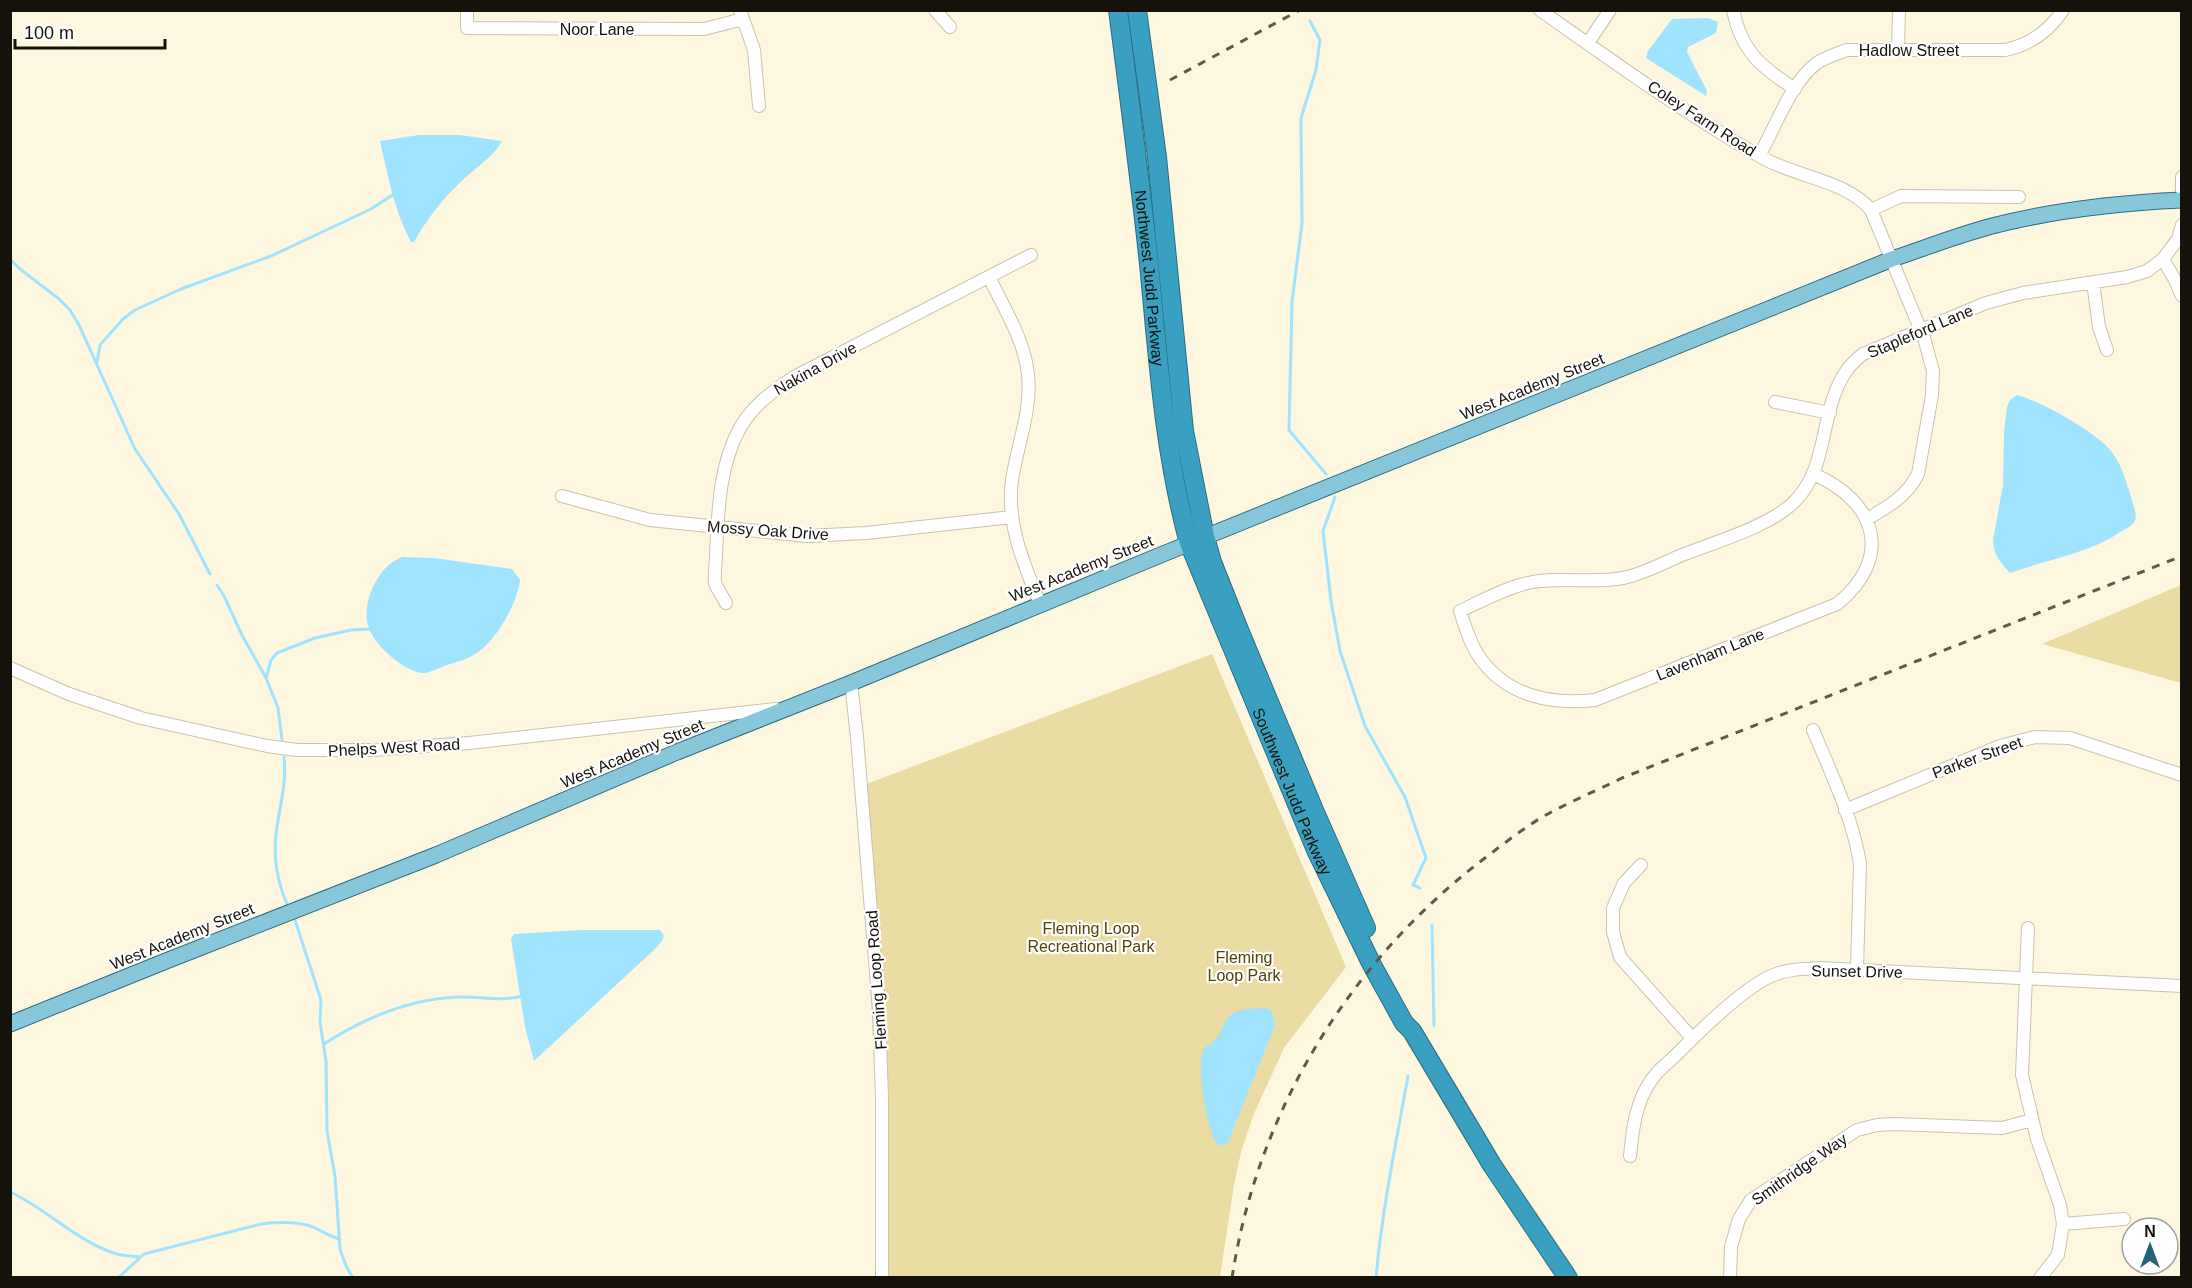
<svg xmlns="http://www.w3.org/2000/svg" width="2192" height="1288" viewBox="0 0 2192 1288" font-family="Arial,sans-serif">
<rect width="100%" height="100%" fill="#fef7df"/>
<path fill="#eadba3" d="M2181 585V683L2042 644Z
M1212 654 1346 967 1284 1048 1253 1116 1241 1152 1234 1185 1220 1277H884L861 786Z"/>
<path fill="#9fe3fe" d="M1708 18 1718 22 1716 33 1688 47 1687 52 1707 91 1706 96 1646 58 1648 51 1672 19Z
M419 135H460L502 141C493 157 479 165 466 177 445 196 428 217 414 242H411C394 210 388 176 380 141Z
M2017 395C2040 401 2096 432 2111 451 2122 465 2126 481 2131 497 2133 505 2139 517 2133 524 2130 527 2125 529 2122 531 2088 554 2048 559 2010 573 2001 563 1993 555 1993 540L2003 485 2004 432 2007 407 2010 400Z
M402 557 434 558 512 569 520 580C517 604 497 639 477 653 468 659 457 662 447 665 441 667 432 672 425 673 406 674 372 644 368 625 365 615 367 603 370 594 377 577 385 564 402 557Z
M581 930H660L664 936 662 941 655 949 534 1061 525 1027 511 938 514 934Z
M1265 1008 1272 1011 1275 1025 1227 1144 1217 1145C1207 1128 1196 1069 1203 1051 1205 1044 1213 1044 1216 1039 1222 1031 1224 1018 1234 1013 1242 1008 1256 1009 1265 1008Z"/>
<g fill="none" stroke-linecap="round" stroke-linejoin="round">
<path stroke="#9fe3fe" stroke-width="3" d="M1310 21 1320 40 1316 70 1301 118 1302 223 1292 302 1289 430 1326 474
M10 259 20 269 59 299 70 310 79 325 135 449 179 514 210 574
M97 362 100 345 123 319 135 310 181 289 271 256 371 209 394 194
M1335 497 1323 531 1331 601 1340 651 1365 726 1405 797 1426 858 1413 885 1420 888
M217 585 224 596 242 635 266 678 278 708 282 740
M266 678 271 660 277 653 315 638 351 630 372 629
M284 757C287 784 279 808 276 835 273 857 278 884 287 904
M295 920 321 1000 320 1022 326 1061 327 1131 335 1176 340 1249 346 1266 353 1278
M1432 925 1434 1026
M324 1044C364 1018 410 999 458 997 479 996 502 1002 522 996
M10 1192C44 1207 82 1245 117 1254 124 1256 133 1256 140 1257
M118 1278 144 1254 261 1224C278 1222 297 1221 313 1227 322 1231 330 1237 340 1239
M1376 1278C1382 1210 1396 1143 1408 1076"/>
<g stroke="#c9c3ab" stroke-width="14">
<path id="minor" d="M467 10V28L704 29 743 19
M740 10 754 50 759 106
M935 10 950 27
M1540 10C1612 61 1685 113 1761 157 1795 177 1846 180 1871 210L1924 338 1933 371 1932 395 1918 474C1907 496 1888 507 1867 519
M1733 10C1741 51 1762 68 1795 89
M1588 43 1610 10
M1898 49 1899 10
M1759 156C1775 128 1791 82 1817 63 1826 57 1836 54 1847 50H2005C2030 45 2049 31 2063 10
M2182 177V190
M1871 210 1901 196 2019 197
M2163 259 2175 280 2182 296
M989 277C1004 308 1025 341 1028 375 1032 410 1017 446 1012 480 1006 524 1024 564 1040 604
M2093 282 2099 327 2107 350
M1775 402 1830 413
M1813 474C1877 501 1894 558 1837 604L1595 700C1551 705 1507 696 1480 658 1470 644 1465 626 1460 611 1482 601 1505 588 1528 583 1559 576 1591 584 1623 578 1643 574 1663 563 1682 555 1715 542 1772 526 1796 500 1830 464 1819 409 1847 370 1851 364 1857 359 1863 354L1986 303 2023 293 2127 277 2147 271 2163 259 2178 239 2182 225
M562 496 650 520 807 536 866 533 1012 517
M726 603C723 597 717 589 715 583 714 574 716 563 716 555 718 513 719 465 740 428 753 405 773 391 794 377L1031 255
M10 668 69 694 141 718 267 746 297 750H374L469 743 776 709
M851 683 857 737 879 1010 882 1098V1278
M1813 730C1831 773 1853 818 1860 864L1857 970
M1845 810 2000 746 2035 737 2070 738 2182 775
M1641 865 1624 883 1613 908V932L1620 957 1692 1038
M2028 928 2022 1075 2037 1139 2060 1205 2063 1224 2058 1255 2040 1278
M1630 1156C1632 1136 1634 1116 1642 1097 1645 1090 1651 1080 1656 1074 1662 1067 1670 1061 1676 1055 1700 1031 1741 990 1771 976 1786 969 1804 969 1820 968L2182 986
M2063 1224 2124 1219
M1730 1278 1731 1247 1739 1219 1751 1200 1857 1130 1877 1125 1894 1124 2002 1128 2032 1120"/>
</g>
<g stroke="#2c6e82" stroke-width="17">
<path id="major" d="M10 1024 166 961 436 855 677 752 851 683 1163 554 1892 259C1925 248 1958 235 1992 226 2054 210 2117 203 2182 200"/>
</g>
<g stroke="#2c6e82" stroke-width="20">
<g id="highway">
<path id="s1" d="M1118 10C1129 95 1140 179 1149 264 1158 357 1164 452 1189 543L1316 850 1372 965 1404 1023 1412 1031 1492 1165 1568 1278"/>
<path d="M1137 10 1157 157 1184 431 1205 537 1212 562 1239 630 1314 810 1366 928"/>
</g>
</g>
<use href="#minor" stroke="#fff" stroke-width="12"/>
<use href="#major" stroke="#88c6da" stroke-width="15"/>
<use href="#highway" stroke="#39a0c2" stroke-width="18"/>
<path stroke="#5d594c" stroke-width="3" stroke-dasharray="8 8" stroke-linecap="butt" d="M1170 80 1300 10
M1232 1278C1257 1112 1349 963 1481 861 1501 846 1522 829 1544 816 1569 802 1596 791 1622 778L2182 556"/>
</g>
<g text-anchor="middle" stroke-width="4.5" stroke-linejoin="round" paint-order="stroke">
<g font-size="16" fill="#14120a" stroke="#fff">
<text x="597" y="35">Noor Lane</text>
<text x="1909" y="56">Hadlow Street</text>
<text transform="translate(1702 118) rotate(33)" y="6">Coley Farm Road</text>
<text dy="6" stroke="none"><textPath href="#s1" startOffset="270">Northwest Judd Parkway</textPath></text>
<text transform="translate(1920 331) rotate(-23)" y="6">Stapleford Lane</text>
<text transform="translate(815 368) rotate(-29)" y="6">Nakina Drive</text>
<text transform="translate(1532 386) rotate(-22)" y="6">West Academy Street</text>
<text transform="translate(768 530) rotate(4)" y="6">Mossy Oak Drive</text>
<text transform="translate(1081 568) rotate(-22)" y="6">West Academy Street</text>
<text transform="translate(1710 654) rotate(-22)" y="6">Lavenham Lane</text>
<text transform="translate(394 747) rotate(-3)" y="6">Phelps West Road</text>
<text transform="translate(632 753) rotate(-23)" y="6">West Academy Street</text>
<text transform="translate(1977 757) rotate(-20)" y="6">Parker Street</text>
<text dy="6" stroke="none"><textPath href="#s1" startOffset="807">Southwest Judd Parkway</textPath></text>
<text transform="translate(182 936) rotate(-22)" y="6">West Academy Street</text>
<text transform="translate(1857 971) rotate(1)" y="6">Sunset Drive</text>
<text transform="translate(876 980) rotate(-94)" y="6">Fleming Loop Road</text>
<text transform="translate(1799 1169) rotate(-35)" y="6">Smithridge Way</text>
</g>
<g font-size="16" fill="#514406" stroke="#fff">
<text x="1091" y="934">Fleming Loop<tspan x="1091" dy="18">Recreational Park</tspan></text>
<text x="1244" y="963">Fleming<tspan x="1244" dy="18">Loop Park</tspan></text>
</g>
</g>
<rect width="2192" height="1288" fill="none" stroke="#14120a" stroke-width="24"/>
<g transform="translate(2150 1246)"><circle r="28" fill="#ffffff" stroke="#a1a09d" stroke-width="1.5"/>
<path d="M0-4.5L10 22L0 15L-10 22Z" fill="#246378"/>
<text y="-9" font-size="16" font-weight="bold" text-anchor="middle" fill="#14120a">N</text>
</g>
<path d="M15 39v9h150v-9" fill="none" stroke="#14120a" stroke-width="3"/>
<text x="24" y="39" font-size="18" fill="#14120a" stroke="#ffffff" stroke-width="4.5" paint-order="stroke">100 m</text>
</svg>
